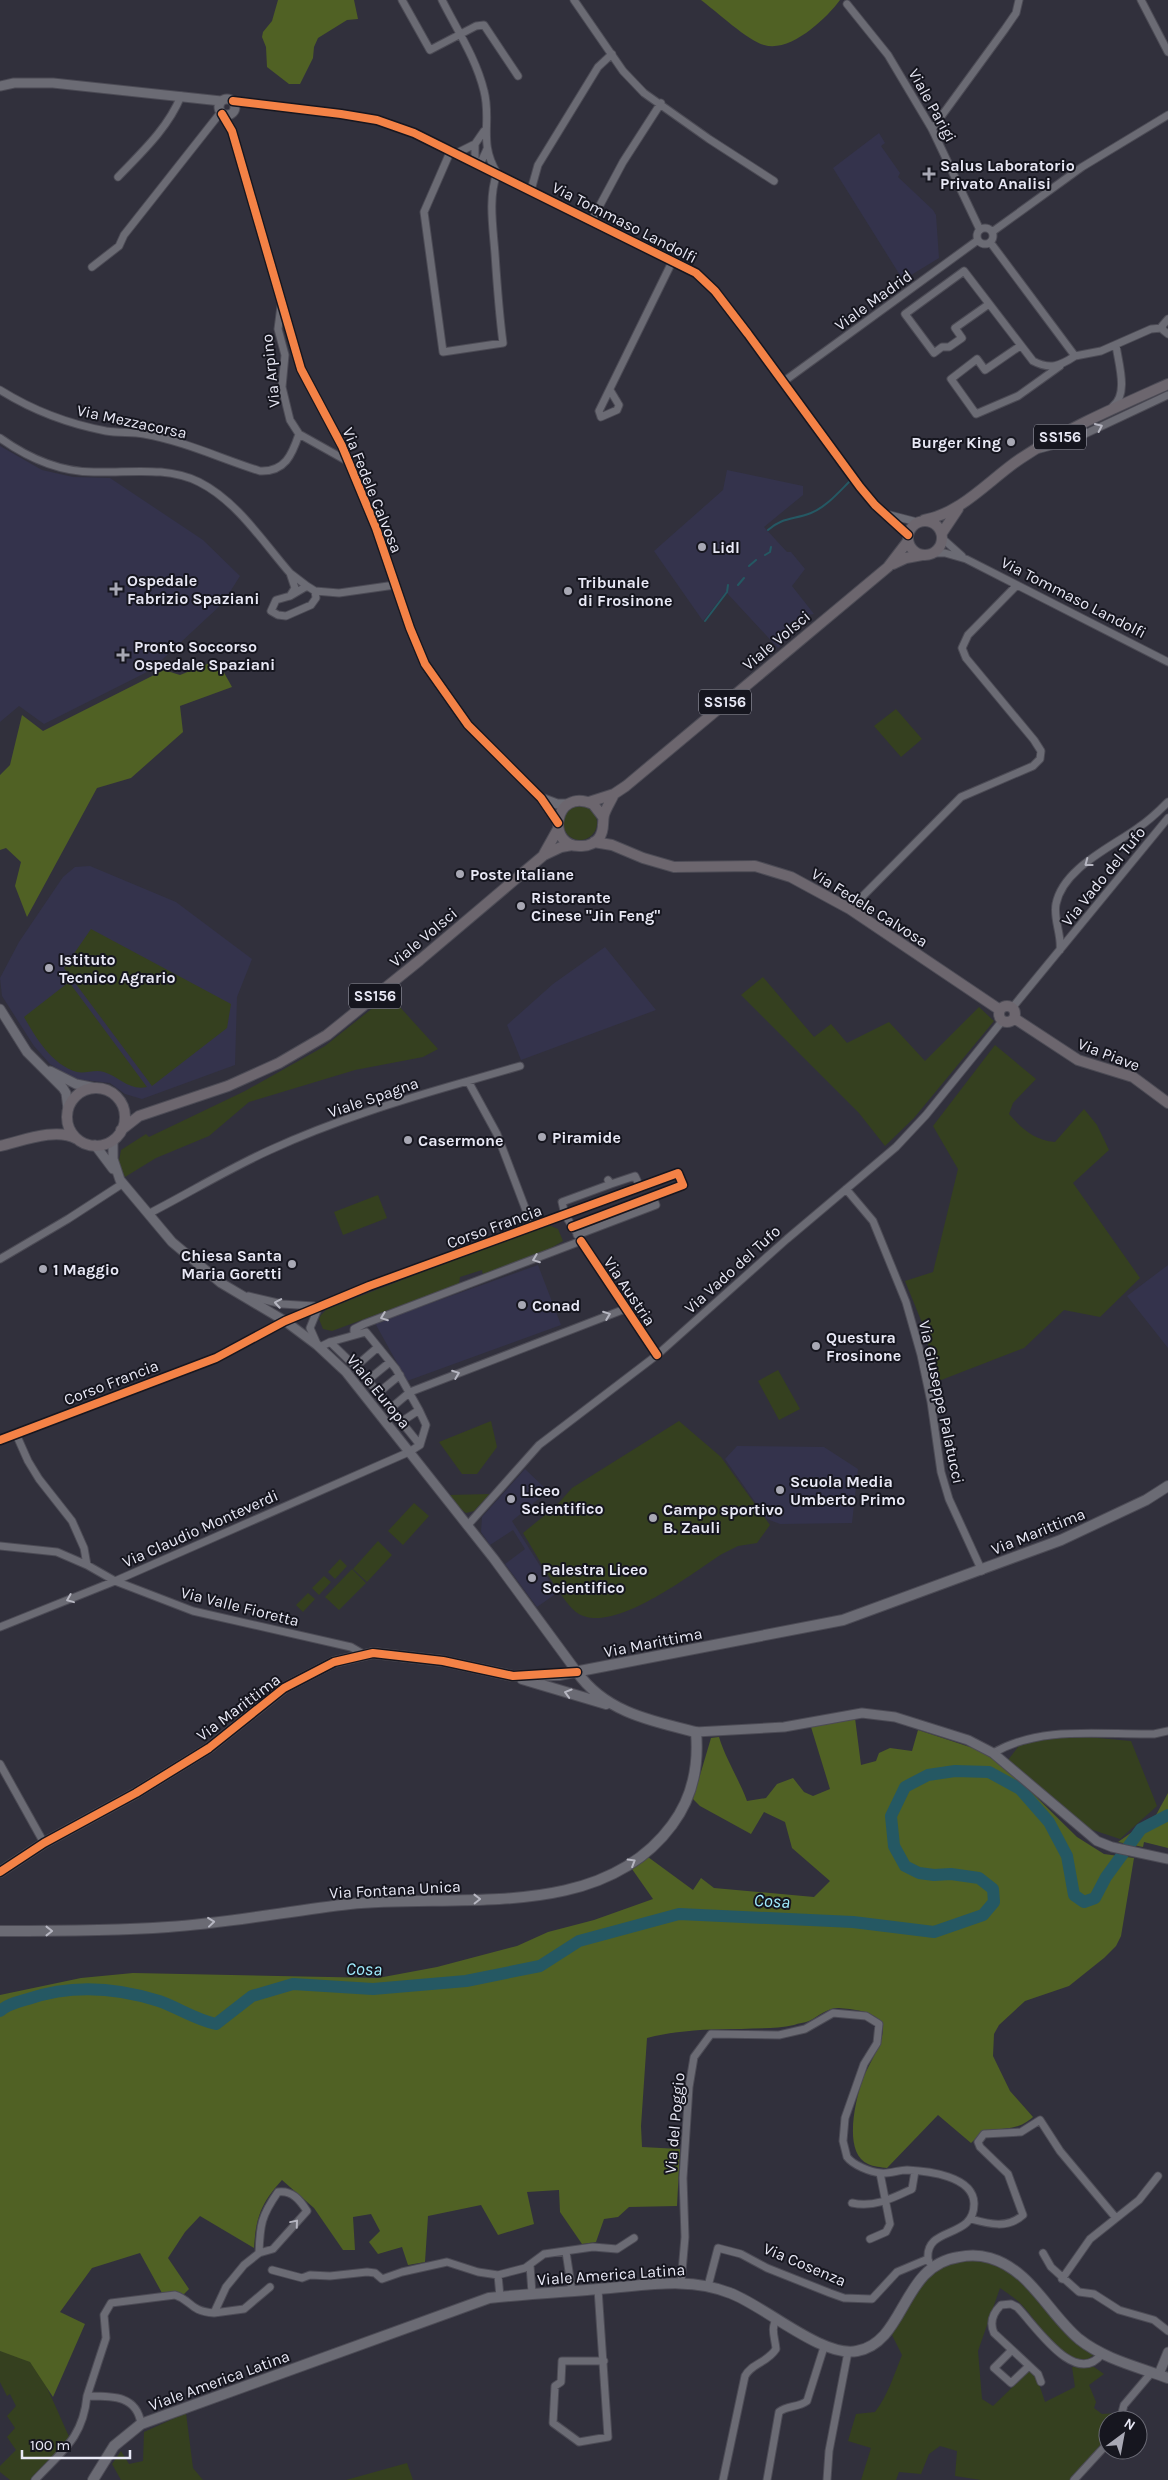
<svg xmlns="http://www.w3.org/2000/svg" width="1168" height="2480" viewBox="0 0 1168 2480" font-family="Karla,sans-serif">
<rect width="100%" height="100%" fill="#31303c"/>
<path fill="#34334c" d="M879 133 885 143 881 146 900 173 898 177 933 210 936 215 939 258 903 280 833 168Z
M0 446 42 470 73 477 110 478 203 540 240 576 223 603 151 670 44 724 19 706 0 722Z
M727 470 803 486V495L764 527 787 552H791L805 569 792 586 814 614 802 616 785 631 784 642 778 648 726 592 703 621 654 551 723 490Z
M90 866 176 902 252 959 237 997 235 1065 142 1099 125 1094 110 1083 74 1079 50 1064 34 1046 2 996 0 978 19 942 63 877 75 867Z
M605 947 656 1010 521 1060 507 1025 553 984Z
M538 1265 561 1325 407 1381 375 1323Z
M1168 1265V1348L1127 1296Z
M737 1446 824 1447 858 1469 852 1523 780 1524 767 1519 725 1459Z
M525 1469 548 1491 512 1521 557 1593 537 1607 505 1564 525 1549 513 1530 490 1545 481 1532 482 1517Z"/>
<path fill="#35401f" d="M896 709 922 739 901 757 874 726Z
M563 823a17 17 0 1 1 34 0a17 17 0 1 1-34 0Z
M91 929 231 1004 227 1028 152 1086 64 968Z
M763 977 814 1037 831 1024 847 1043 889 1022 925 1061 979 1007 994 1021 914 1118 885 1146 859 1113 741 995Z
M69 982 147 1087C129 1091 120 1077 104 1072 95 1069 85 1074 77 1072 52 1065 36 1038 24 1017Z
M389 995 438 1049 423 1057 355 1070 249 1102 209 1136 156 1158 125 1177 118 1166 121 1150 146 1134 149 1137 245 1091 325 1046Z
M995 1045 1036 1079 1013 1103 1009 1114C1022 1129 1034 1140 1055 1142L1084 1109 1097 1125 1109 1150 1073 1183 1140 1278 1100 1317 1064 1310 1024 1348 936 1382 925 1330 905 1281 933 1272 958 1169 933 1126Z
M378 1195 387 1218 343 1235 334 1212Z
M546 1224 558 1229 563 1241 539 1255 483 1276 482 1270 460 1277 459 1284 332 1331 323 1329 319 1319 321 1315 327 1309Z
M778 1370 800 1409 779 1420 758 1381Z
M491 1421 497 1447 477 1474H462L439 1442Z
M679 1421 721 1457 770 1525 757 1543 738 1546 722 1554C692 1573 610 1638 576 1612 560 1599 535 1552 523 1533L556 1506 572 1488Z
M490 1494 474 1511 466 1513 461 1509 449 1495Z
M414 1503 429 1516 403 1545 388 1531Z
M378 1541 392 1555 367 1582 353 1569Z
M340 1559 347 1566 335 1579 328 1572Z
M352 1569 366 1583 339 1610 325 1597Z
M324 1576 331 1582 319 1595 312 1588Z
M308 1593 315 1599 303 1612 296 1605Z
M1076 1736 1131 1741 1157 1806 1120 1839 1090 1829 1008 1760 1021 1743Z
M961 2260C974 2260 986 2261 998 2267 1032 2283 1067 2327 1095 2354L1085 2361C1058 2360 1039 2323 1022 2305 1015 2298 1007 2293 1000 2288L978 2351 982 2399 993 2406 1029 2371 1036 2375 1045 2402 1075 2387 1072 2367H1094L1104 2374 1089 2385 1096 2402 1094 2408 1102 2414 1118 2413 1117 2420H1108V2436L1071 2480H981L955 2476 957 2451 940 2446 929 2454 921 2474 899 2472 896 2480H861L871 2448 848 2441 856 2414 875 2412C888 2395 894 2375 902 2355L892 2335 926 2277 938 2267Z
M0 2351C9 2354 23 2356 30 2362 43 2372 61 2421 70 2438L30 2480H10L0 2472V2466L16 2450 7 2437 15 2428 7 2416 16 2406 10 2394 7 2396 0 2382Z
M186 2413 193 2468 203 2480H121L112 2464 121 2451 129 2464 143 2461 144 2432Z
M407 2463 413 2480H346Z"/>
<path fill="#506124" d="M278 0H354L358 19 347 20 318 38 314 47 313 58 300 84H289L267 67 266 47 262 37 263 32 272 21Z
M701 0H840C826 19 790 53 764 45 748 41 716 11 701 0Z
M217 660 232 687 180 706 183 732 131 778 97 788 27 917 15 886 21 862 6 848 0 850V775L10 765 22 715 43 731 164 670 180 675Z
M855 1718 861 1765 876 1761 879 1753 890 1748 912 1751 918 1730 985 1752 1020 1781 1077 1837 1104 1854 1134 1858 1121 1936 1116 1946 1104 1958 1069 1986 1025 2001 999 2025 994 2034 993 2056 1010 2091 1033 2117C1011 2137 995 2120 971 2143L938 2115 887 2168C881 2167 874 2167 868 2164 843 2153 855 2102 862 2081 866 2068 890 2034 881 2022 873 2011 852 2009 839 2008 828 2007 819 2016 809 2021 804 2023 799 2023 794 2025 777 2029 759 2028 741 2029 710 2029 678 2030 647 2038L641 2126 642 2147 680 2149 677 2206 629 2207 618 2217 604 2219 596 2242 582 2244 560 2212 559 2190 527 2192 534 2224 498 2235 481 2205 428 2216 425 2262 408 2265 402 2247 378 2254 369 2242 380 2231 371 2214 353 2217 355 2250H343L314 2208 282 2180C261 2203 256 2217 254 2248L200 2216 185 2232 168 2258 189 2289 183 2295 173 2292 162 2293 140 2253 92 2268 60 2312 85 2324 53 2397 30 2362 0 2351V1995L81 1978 133 1973 378 1978 437 1967 517 1946 548 1932 594 1920 653 1899 632 1869 648 1857 693 1890 701 1878 714 1888 814 1897 830 1881 792 1848 785 1822 764 1812 751 1834 700 1806 693 1799 711 1738 719 1737C726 1760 739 1779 747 1801L766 1798 777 1784 793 1778 804 1792 813 1796 830 1789 811 1727Z
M1168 1793V1848L1144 1842 1143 1847 1118 1842 1156 1815Z"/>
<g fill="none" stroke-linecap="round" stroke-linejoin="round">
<path stroke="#255863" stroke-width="2" d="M768 530C783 517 793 520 811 513 826 507 838 493 850 481
M765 555 770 552 771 547
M749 566 756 560
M738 585 744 578
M705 621 727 592 728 585"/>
<path stroke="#255863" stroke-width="12" d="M0 2011C8 2004 18 2002 28 1999 72 1984 115 1987 159 2001 179 2008 194 2019 216 2024L252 1996 293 1984 373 1989 466 1981 540 1966 579 1941 679 1914 853 1922 934 1932 983 1915 994 1902 993 1889 979 1878 951 1874 934 1875 919 1873 905 1866 894 1846 891 1816 905 1787 928 1775 955 1771 989 1772 1020 1789 1049 1822 1067 1856 1074 1895 1084 1902 1095 1898 1106 1877 1141 1829 1168 1815"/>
<g stroke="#4c4b55" stroke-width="9">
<path id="minor" d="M402 0 430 50 476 26 484 25 518 76
M442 0C457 30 476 58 484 91 492 121 478 142 497 173 488 198 493 227 495 254 497 284 499 313 503 343L443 352 424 212 451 150
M574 0 623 71 644 93 709 139 774 181
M1141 0 1168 52
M847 4 888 55 932 129 980 230
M233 101 341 114 377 120 414 133 696 273 715 291 748 334 860 487 875 505 908 535
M932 129 1005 29 1016 13 1019 0
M475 144V163L482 160 487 149
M457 153 475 144 484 131
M118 177C142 152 168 128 181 96
M531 190 538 165 598 67 612 54
M592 220 623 162 661 103
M977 236a8 8 0 1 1 16 0a8 8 0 1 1-16 0Z
M992 232 1082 167 1168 115
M990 242 1075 356 1101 351 1151 329 1162 328
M92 267 119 246 124 235 221 112
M989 304 955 328 962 338 949 347H942L934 353 905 314 964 271 1033 361C1050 370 1060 366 1075 356
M281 306 278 329 285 355 282 387 290 420 299 434 349 462
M1168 319 1162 326 1163 330 1168 334
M1020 346 985 370 977 359 951 379 976 414 1018 396 1060 366
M783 382 978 240
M0 390C32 410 69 424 106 431 119 433 132 432 144 434 184 441 222 459 260 471 285 472 292 455 299 434
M610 390 619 405 617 410 601 417 599 411 673 260
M1113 406C1129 394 1118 362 1116 345
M0 438C28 458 59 472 94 472 129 473 166 466 199 482 237 501 263 542 290 573
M1040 449 1070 441 1168 395
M890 515 917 522
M943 539 962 556
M933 553H945L966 559 1168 662
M307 586 315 591 316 598 311 605 286 616 278 615 271 611 276 600 290 596Z
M315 591 339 593 395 585
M290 596 295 588 290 573 307 586
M850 909 961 797 1033 766 1040 759 1041 751 1034 740 966 658 962 648 968 635 1017 585
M1060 950C1062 935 1053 919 1056 904 1063 868 1112 847 1139 827 1150 820 1159 811 1168 802
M1012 1008 1168 818
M468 1081 520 1066
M608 1180 611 1184 562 1202 565 1215 657 1355
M611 1184 635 1176 640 1187
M846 1189 873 1221 906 1302 921 1355 931 1402 941 1472 949 1499 982 1571
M148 1214C189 1193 228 1169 270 1150 333 1121 401 1100 468 1081L497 1134 532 1226
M577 1235 656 1205 653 1197
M0 1259 68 1219 122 1184
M248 1296 282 1304 314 1306
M354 1335V1329L364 1324 581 1241
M317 1344 310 1328 319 1306
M320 1347 330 1342 366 1332 396 1369 419 1410 401 1422
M355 1367 378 1347
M368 1380 390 1362
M378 1393 400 1375
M391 1408 410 1392 625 1309
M419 1410 426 1425 420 1445
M16 1434 28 1461 39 1479 72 1521 84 1548 87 1565
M0 1440 216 1358 285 1321 369 1286 678 1173 683 1185 572 1227
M467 1526 539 1445 657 1355 787 1239 896 1147 926 1115 1003 1020
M0 1546 57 1552 87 1565 115 1581 193 1611 351 1647 363 1654
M0 1627 115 1581 409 1452 420 1445 363 1374 330 1342
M993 1753C1041 1725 1101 1735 1154 1734L1168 1731
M0 1764 44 1843
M852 2203C874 2208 893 2198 912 2189L915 2171
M971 2219C989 2224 1008 2229 1023 2215L1008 2174 980 2147 978 2142 984 2134 1021 2132 1040 2120 1060 2151 1116 2218
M870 2239 886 2232 890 2224 880 2173
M566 2252 572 2291
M1043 2253 1051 2267 1079 2292 1094 2294 1119 2310 1154 2320 1168 2331
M530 2265 532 2293
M272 2270 302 2278 310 2275 330 2276 367 2272 375 2273 382 2279 402 2272 447 2262 478 2272 498 2275 525 2268 544 2254 593 2247 617 2249 634 2238
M498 2275 500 2297
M1062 2279 1090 2239 1139 2200 1158 2176
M681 2283 685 2237 683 2178 689 2087 694 2057 711 2034 779 2035 805 2029 833 2013 866 2016 879 2024 877 2043 864 2064 845 2118 843 2141 847 2157C853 2165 870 2172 881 2173 889 2174 899 2170 907 2170 928 2171 973 2176 974 2203 975 2240 925 2225 928 2259
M708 2286 718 2248 741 2254 767 2268 830 2293 844 2298 872 2299 897 2272 928 2259 929 2262
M598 2289 608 2437 579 2442 553 2423 555 2386 561 2382 562 2361H604
M214 2313 244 2309 270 2287
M1012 2350 994 2368 1011 2383 1029 2366
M1041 2382 1038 2374 994 2333C989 2322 993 2313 1001 2305L1011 2304 1017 2307C1035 2325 1075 2388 1102 2354
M87 2396 106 2338 104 2315 111 2303 175 2295C193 2301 189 2311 214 2313L226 2287 244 2265 259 2253 273 2249 307 2211C300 2200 292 2190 278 2192 261 2216 260 2225 259 2253
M1120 2420 1124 2405 1152 2372
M35 2480C62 2451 83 2438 87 2396 112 2396 137 2395 141 2424
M723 2480 745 2376C752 2363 767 2363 776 2349 775 2337 770 2329 777 2318
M767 2480 779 2412C787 2405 798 2408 807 2401L824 2347
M827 2480 829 2451 848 2352
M1074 2480 1108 2443"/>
</g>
<g stroke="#4c4b55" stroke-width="11">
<path id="tertiary" d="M0 86 14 83H53L221 101
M219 107a8 8 0 1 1 16 0a8 8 0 1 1-16 0Z
M222 114 232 131 301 369 342 446 376 528 410 628 425 664 468 725 541 798 558 823
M541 798 557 804H568
M0 1009 27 1052 63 1088 66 1093 68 1109
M50 1071 76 1084 96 1088
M113 1140V1159L120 1180 172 1242 221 1283 285 1321 317 1345 346 1372 494 1559 577 1672
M95 1145 113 1169
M696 1732 784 1727 862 1713 895 1717 968 1740 993 1753 1097 1841 1112 1847 1168 1859
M1159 2374 1168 2352"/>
</g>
<g stroke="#4c4b55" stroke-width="12">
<path id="secondary" d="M522 1679 606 1704
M0 1872 44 1843 136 1793 209 1748 284 1688 334 1662 373 1653 443 1661 513 1676 559 1675 843 1620 1061 1540 1146 1500 1168 1486
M0 1931C56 1931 112 1931 168 1927 229 1923 289 1911 350 1904 455 1893 600 1923 672 1825 693 1797 699 1766 696 1732 651 1721 605 1712 577 1672
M93 2480 114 2446 141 2424 489 2298C526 2294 562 2292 599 2289 643 2286 688 2276 730 2293 765 2306 822 2358 857 2351 906 2342 901 2265 959 2257 968 2255 980 2255 990 2258 1031 2270 1048 2313 1079 2339 1104 2359 1138 2367 1168 2378"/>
</g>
<g stroke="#4c4b55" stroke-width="12">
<path id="primary" d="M924 520C962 513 989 480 1020 459 1065 429 1119 406 1168 384
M908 538a17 17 0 1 1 34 0a17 17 0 1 1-34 0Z
M942 533 958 509
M893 564 906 558 922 555
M589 802 614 794 626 786 888 567 908 541
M603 817 593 804C553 786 545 849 582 846 589 846 595 843 599 838 605 830 602 823 604 815 606 808 611 801 614 794
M594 842 612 845 643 858 674 867 755 866 791 877 850 909 1000 1010
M544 854 558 829
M999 1014a8 8 0 1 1 16 0a8 8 0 1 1-16 0Z
M1014 1018 1078 1060 1133 1077 1168 1103
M67 1117a29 29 0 1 1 58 0a29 29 0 1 1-58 0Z
M121 1130 139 1116 228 1086 279 1063 327 1035 420 960 544 855 561 847 572 845
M0 1146C22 1141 56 1127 77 1139"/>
</g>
<use href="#minor" stroke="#6b6b74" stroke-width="7"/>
<use href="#tertiary" stroke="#6b6b74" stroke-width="9"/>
<use href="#secondary" stroke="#6b6b74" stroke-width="10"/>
<use href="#primary" stroke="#6c666e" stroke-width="10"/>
<g stroke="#16161f" stroke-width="11">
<path id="cycleway" d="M233 101 341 114 377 120 414 133 696 273 715 291 748 334 860 487 875 505 908 535
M222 114 232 131 301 369 342 446 376 528 410 628 425 664 468 725 541 798 558 823
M581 1241 657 1355
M0 1440 216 1358 285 1321 369 1286 678 1173 683 1185 572 1227
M0 1872 44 1843 136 1793 209 1748 284 1688 334 1662 373 1653 443 1661 513 1676 577 1672"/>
</g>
<use href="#cycleway" stroke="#f48246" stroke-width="8"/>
</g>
<defs><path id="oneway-chevron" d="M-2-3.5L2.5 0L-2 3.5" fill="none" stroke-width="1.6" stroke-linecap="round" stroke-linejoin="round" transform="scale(1.25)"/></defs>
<g stroke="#b6b6c1">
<use href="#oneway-chevron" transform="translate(1099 427) rotate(-25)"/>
<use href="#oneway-chevron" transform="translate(1088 863) rotate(143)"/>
<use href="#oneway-chevron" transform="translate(536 1259) rotate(159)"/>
<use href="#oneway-chevron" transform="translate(278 1303) rotate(-170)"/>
<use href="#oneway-chevron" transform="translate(607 1315) rotate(-21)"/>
<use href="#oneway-chevron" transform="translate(384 1317) rotate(159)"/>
<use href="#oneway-chevron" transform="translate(456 1374) rotate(-21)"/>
<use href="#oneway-chevron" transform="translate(70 1599) rotate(158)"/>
<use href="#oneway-chevron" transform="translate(568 1693) rotate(-164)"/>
<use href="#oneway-chevron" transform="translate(632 1862) rotate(-31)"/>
<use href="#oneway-chevron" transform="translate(477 1899) rotate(-1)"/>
<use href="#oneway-chevron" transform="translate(211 1922) rotate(-6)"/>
<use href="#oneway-chevron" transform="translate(49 1931)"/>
<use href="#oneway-chevron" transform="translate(295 2223) rotate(-50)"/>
</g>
<g fill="#a8a8b4" stroke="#16161f" stroke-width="2">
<path d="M926.5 166.5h5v5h5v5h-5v5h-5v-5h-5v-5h5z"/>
<circle cx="1011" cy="442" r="5"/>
<circle cx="702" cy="547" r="5"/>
<path d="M113.5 581.5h5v5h5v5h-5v5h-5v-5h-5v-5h5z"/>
<circle cx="568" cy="591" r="5"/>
<path d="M120.5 647.5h5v5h5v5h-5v5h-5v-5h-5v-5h5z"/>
<circle cx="460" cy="874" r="5"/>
<circle cx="521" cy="906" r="5"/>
<circle cx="49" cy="968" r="5"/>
<circle cx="542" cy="1137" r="5"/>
<circle cx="408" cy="1140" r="5"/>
<circle cx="292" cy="1264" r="5"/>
<circle cx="43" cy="1269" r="5"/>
<circle cx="522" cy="1305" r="5"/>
<circle cx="816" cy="1346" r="5"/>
<circle cx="780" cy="1490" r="5"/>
<circle cx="511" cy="1499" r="5"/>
<circle cx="653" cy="1518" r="5"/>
<circle cx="532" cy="1578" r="5"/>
</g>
<g text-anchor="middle" stroke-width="4" stroke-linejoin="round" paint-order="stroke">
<g fill="#16161f" stroke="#a9a9b5" stroke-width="1">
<rect x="1034" y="424.5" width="52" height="25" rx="4"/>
<rect x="699" y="689.5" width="52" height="25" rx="4"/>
<rect x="349" y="983.5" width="52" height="25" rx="4"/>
</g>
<g font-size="15" font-weight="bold" fill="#e8e8f5">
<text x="1060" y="442">SS156</text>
<text x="725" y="707">SS156</text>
<text x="375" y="1001">SS156</text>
</g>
<g font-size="16" fill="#e8e8f5" stroke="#16161f">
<text transform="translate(933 105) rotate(61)" y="6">Viale Parigi</text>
<text transform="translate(625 222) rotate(27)" y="6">Via Tommaso Landolfi</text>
<text transform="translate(873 300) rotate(-36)" y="6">Viale Madrid</text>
<text transform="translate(270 371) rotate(-96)" y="6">Via Arpino</text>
<text transform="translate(132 421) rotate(12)" y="6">Via Mezzacorsa</text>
<text transform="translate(373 490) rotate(68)" y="6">Via Fedele Calvosa</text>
<text transform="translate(1074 597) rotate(27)" y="6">Via Tommaso Landolfi</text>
<text transform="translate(776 640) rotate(-40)" y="6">Viale Volsci</text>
<text transform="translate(1103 876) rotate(-51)" y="6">Via Vado del Tufo</text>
<text transform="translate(870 907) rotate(32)" y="6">Via Fedele Calvosa</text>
<text transform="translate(423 937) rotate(-40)" y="6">Viale Volsci</text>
<text transform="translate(1109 1054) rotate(21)" y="6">Via Piave</text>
<text transform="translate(373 1097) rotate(-19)" y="6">Viale Spagna</text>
<text transform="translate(494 1226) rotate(-20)" y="6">Corso Francia</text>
<text transform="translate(732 1269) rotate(-42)" y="6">Via Vado del Tufo</text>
<text transform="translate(630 1291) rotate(56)" y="6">Via Austria</text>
<text transform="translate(111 1382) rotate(-21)" y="6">Corso Francia</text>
<text transform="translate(379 1391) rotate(51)" y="6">Viale Europa</text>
<text transform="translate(942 1402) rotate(78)" y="6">Via Giuseppe Palatucci</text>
<text transform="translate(200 1528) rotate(-24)" y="6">Via Claudio Monteverdi</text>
<text transform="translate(1038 1531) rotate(-22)" y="6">Via Marittima</text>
<text transform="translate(240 1606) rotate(14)" y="6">Via Valle Fioretta</text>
<text transform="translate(653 1642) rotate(-11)" y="6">Via Marittima</text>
<text transform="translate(238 1707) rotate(-37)" y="6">Via Marittima</text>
<text transform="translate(395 1889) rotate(-3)" y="6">Via Fontana Unica</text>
<text transform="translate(674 2123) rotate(-85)" y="6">Via del Poggio</text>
<text transform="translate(805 2264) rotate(23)" y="6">Via Cosenza</text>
<text transform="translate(611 2274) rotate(-4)" y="6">Viale America Latina</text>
<text transform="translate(219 2380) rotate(-20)" y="6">Viale America Latina</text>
</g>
<g font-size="16" font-weight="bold" fill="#e8e8f5" stroke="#16161f" text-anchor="start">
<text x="940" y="171">Salus Laboratorio<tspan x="940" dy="18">Privato Analisi</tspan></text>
<text x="1001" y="448" text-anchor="end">Burger King</text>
<text x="712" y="553">Lidl</text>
<text x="127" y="586">Ospedale<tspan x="127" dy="18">Fabrizio Spaziani</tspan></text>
<text x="578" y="588">Tribunale<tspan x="578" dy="18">di Frosinone</tspan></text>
<text x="134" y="652">Pronto Soccorso<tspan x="134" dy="18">Ospedale Spaziani</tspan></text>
<text x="470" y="880">Poste Italiane</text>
<text x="531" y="903">Ristorante<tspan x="531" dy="18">Cinese "Jin Feng"</tspan></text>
<text x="59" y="965">Istituto<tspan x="59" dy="18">Tecnico Agrario</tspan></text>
<text x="552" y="1143">Piramide</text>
<text x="418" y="1146">Casermone</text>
<text x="282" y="1261" text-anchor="end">Chiesa Santa<tspan x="282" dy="18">Maria Goretti</tspan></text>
<text x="53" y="1275">1 Maggio</text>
<text x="532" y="1311">Conad</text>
<text x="826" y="1343">Questura<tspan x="826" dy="18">Frosinone</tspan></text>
<text x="790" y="1487">Scuola Media<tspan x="790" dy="18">Umberto Primo</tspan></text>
<text x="521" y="1496">Liceo<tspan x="521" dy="18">Scientifico</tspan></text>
<text x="663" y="1515">Campo sportivo<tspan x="663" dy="18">B. Zauli</tspan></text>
<text x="542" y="1575">Palestra Liceo<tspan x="542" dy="18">Scientifico</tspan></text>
</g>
<g font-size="18" font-style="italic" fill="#9fecfd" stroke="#16161f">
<text transform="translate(772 1901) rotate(3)" y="6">Cosa</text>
<text transform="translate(364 1969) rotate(1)" y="6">Cosa</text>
</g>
</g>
<g transform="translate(1123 2435) rotate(32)"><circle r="24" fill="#16161f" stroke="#6a6a75"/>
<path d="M0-4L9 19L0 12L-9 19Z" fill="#a8a8b4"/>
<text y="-8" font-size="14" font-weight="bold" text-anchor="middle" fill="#e8e8f5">N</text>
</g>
<path d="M22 2450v8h108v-8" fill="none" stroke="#e8e8f5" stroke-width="2.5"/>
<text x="30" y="2450" font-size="15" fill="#e8e8f5" stroke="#16161f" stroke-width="4" paint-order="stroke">100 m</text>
</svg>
